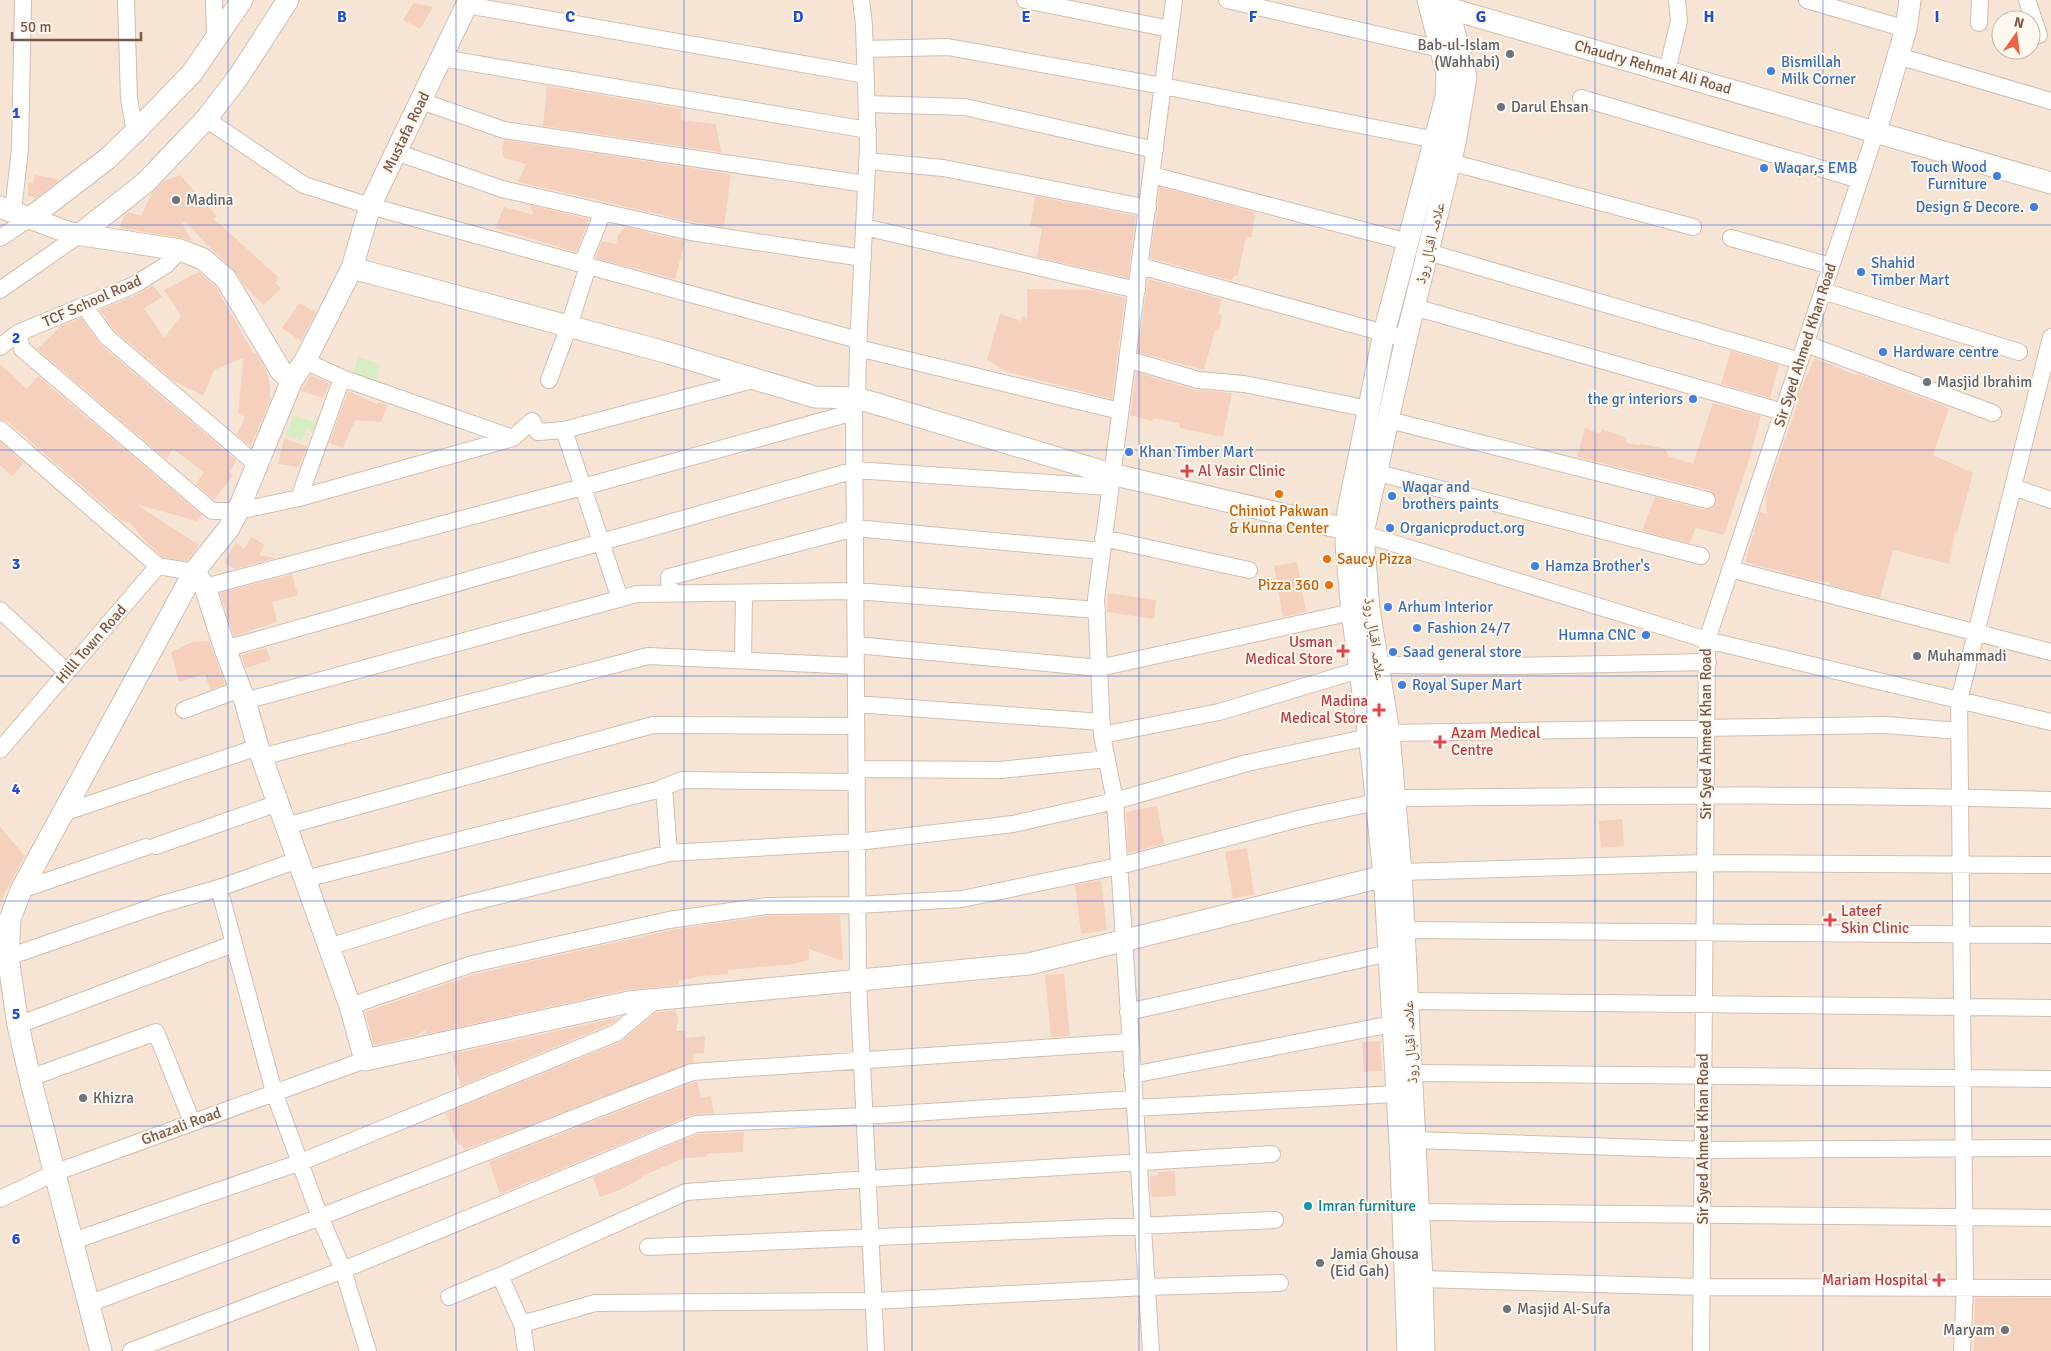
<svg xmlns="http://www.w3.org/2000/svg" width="2051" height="1351" viewBox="0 0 2051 1351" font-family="Signika,'Noto Naskh Arabic',sans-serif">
<rect width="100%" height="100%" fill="#fef4e7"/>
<path fill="#f6e5d5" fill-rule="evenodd" d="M0 0H2051V1351H0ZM2001 20H2031V50H2001Z"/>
<path fill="#d7edc4" d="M358 357 380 364 375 386 352 380Z
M294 416 315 422 317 416 322 417 318 429 314 428 312 432 309 430V427H306L305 432 311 434 304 435 302 441 285 435Z"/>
<path fill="#f5d0bd" d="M413 3 433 7 420 29 403 20Z
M547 86 682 109 681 120 716 124 721 152 543 126Z
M504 140 731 174 724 227 693 222 518 182 526 164 504 158 502 149Z
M35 175 57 179V182L36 198 28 196V182L33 184Z
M180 175 217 216 214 219 278 277 276 283 281 289 263 305 244 285 234 270 211 249 185 221 182 223 192 241 182 238 120 228 124 215 129 212 141 216 152 193 164 181Z
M1160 187 1255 212 1252 237H1246L1238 275 1234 276 1232 281 1150 258Z
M1035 196 1136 216 1128 278 1037 257 1042 228 1030 226Z
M529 205 589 219 576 252 495 228 504 207 534 215Z
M625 227 685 241 675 279 595 258 602 241 616 244 618 235Z
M199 272 216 287 254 354 256 353 267 372 270 385V401L251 446 237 435 245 417 238 414 243 358 214 370 203 396 174 381 114 330 100 310 138 294 153 285 162 297 144 308 164 338 181 316 164 290Z
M1148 279 1222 299 1218 314 1222 315 1219 331 1215 330 1204 370 1138 352Z
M1027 289 1093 290 1125 298 1112 399 1005 371 987 360 1000 314 1021 321 1022 316 1027 318Z
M299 303 316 312 301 341 282 328Z
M81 318 101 345 236 460 230 473 233 475 214 500 196 484 204 472 173 449 166 459 37 349 62 325Z
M1731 351 1779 365 1770 398 1721 384Z
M1815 358 1855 375 1856 373 1947 407 1948 411 1933 455 1973 473 1957 533 1955 532 1949 564 1893 550 1880 598 1830 585V582L1815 581 1745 562 1760 512 1767 514 1766 495 1799 399 1798 398 1800 391Z
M0 364 27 389 38 376 202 515 197 521 136 504 199 545 187 561 162 557 147 543 129 522 122 521 7 421 0 419Z
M1136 372 1195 390 1232 393 1223 437 1180 428 1179 423 1154 418 1152 421 1130 415Z
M311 375 329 383 324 398 301 391Z
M348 391 377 404 379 402 388 405 381 422 355 420 343 448 329 443Z
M1713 403 1761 416 1749 460 1724 535 1696 528 1689 543 1642 531 1655 497 1705 510 1714 507 1716 497 1709 490 1577 457 1585 428 1600 434 1602 429 1624 437 1627 443 1639 445 1642 444 1666 449 1668 456 1693 464Z
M284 439 307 446 299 467 278 464Z
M0 442 24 463 12 476 0 465Z
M251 537 265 545 259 555 276 558 235 569 224 563 236 542 244 549Z
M1297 562 1306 612 1283 617 1274 566Z
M292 574 298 595 272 602 277 622 234 636 220 593Z
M1108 593 1156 600 1154 619 1107 612Z
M209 641 225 684 210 690 205 674 179 682 171 652 192 642Z
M266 648 271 660 246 668 241 655Z
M1157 806 1164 844 1128 853 1126 812Z
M1622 819 1624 846 1601 848 1599 821Z
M0 827 25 856 0 902Z
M1247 848 1254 895 1233 898 1225 852Z
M1101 880 1107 930 1081 934 1075 885Z
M840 915 843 961 809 949V960L794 964 728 970V974L706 976V975L678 981 679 985 626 990 427 1034 425 1030 416 1036 374 1045 365 1012 475 974 671 930 768 916Z
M1064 974 1070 1036 1051 1037 1045 975Z
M676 1010 678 1020 676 1031H684L686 1038 705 1036 704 1053 693 1054 694 1062 464 1150 461 1144 458 1145 446 1113 620 1042 657 1012Z
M620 1017 611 1024 461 1086 452 1054Z
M1380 1041 1382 1071 1364 1072 1362 1042Z
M694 1082H697L701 1098 711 1096 714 1113 692 1115 500 1194 489 1162Z
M744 1132 743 1152 707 1154V1157L684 1158 642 1176V1178L620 1190 600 1197 593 1177 698 1134Z
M1175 1171 1176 1196 1151 1197 1150 1176 1159 1175 1158 1172Z
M1975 1298H2051V1351H1974Z"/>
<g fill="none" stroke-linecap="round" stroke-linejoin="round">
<g stroke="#d3bdaf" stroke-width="18">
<path id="minor" d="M126 0 129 99 135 132
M214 0 215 36
M861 0 864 25 868 148 858 348 857 398 854 412 858 982 876 1351
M1025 0 1170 29
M1227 0 1449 51
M1807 0 1906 29
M2027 0 2039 35
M467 5 866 75
M1979 23 1980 0
M865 49 948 47 1163 86 1446 142
M1898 56 2051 101
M442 58 868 130
M1667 71 1679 21 1677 0
M1581 98 1860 180
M421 101 504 130 866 184
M867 104 965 107 1155 150
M206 119 304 185 370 206 858 340
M396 152 502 189 691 232 863 258
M867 161 943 168 1148 208
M1450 162 1693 227
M1152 175 1408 242
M13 211 20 149 23 0
M864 227 1137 290
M0 238 30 218
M1731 238 1831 266
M1428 252 1800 361
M582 264 603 212
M1140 266 1406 339
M0 290 79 235
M1823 291 2019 352
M85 307 107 337 256 464
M1414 307 1783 412
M18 333 22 349 212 511H238L299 498 513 438 532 421 538 432 564 430 753 380
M1806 344 1993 413
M0 347 18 333 134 285 166 265 180 250
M858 348 1120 411
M1127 359 1198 380 1244 384 1369 409
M305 361 342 378 513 438
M549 380 569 326 588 266
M1389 420 1707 500
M0 429 158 566
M564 430 620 599
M1378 473 1701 556
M2013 487 2051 500
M299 498 342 378
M1354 531 1707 640 2051 722
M1103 538 1249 570
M1730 569 2051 652
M205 587 583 487 854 412
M670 594 669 577 855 528 1102 551
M0 610 67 672
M856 645 1099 668 1352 612
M225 649 855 470 1109 487
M743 660 744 593
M1379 665 1510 666 1708 662
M245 701 637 594 856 591 1097 610
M856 704 1102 722
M184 710 240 689
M1389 733 1886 725 1959 731
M1102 735 1219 712 1359 670
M0 750 158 566 194 572
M261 757 648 656 856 666
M857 769 1000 770 1107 759
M664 787 669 853 857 842 1013 824 1115 801 1247 763 1369 737
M1394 798C1613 796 1832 793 2051 800
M63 813 258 747
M286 826 653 725 856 726
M156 846 278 803
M1401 872 1705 863 2051 865
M305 879 657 790 682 780 857 782
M219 888 298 860
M21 890 146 847
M1405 930 2051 935
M329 947 462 905 674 852
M8 957 159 905 219 888 274 1092 320 1217 343 1270 368 1351
M1408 1001 2051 1008
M350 1006 472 964 669 920 767 906 858 905 962 899 1119 866 1302 818 1376 802
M1128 1012 1389 953
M18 1025 233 944
M1412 1073 2051 1079
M1132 1075 1392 1024
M30 1078 156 1032 192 1122
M1135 1108 1396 1094
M1415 1140 1703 1150 2051 1148
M0 1199 54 1173 365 1060
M1418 1212 2051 1218
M73 1241 301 1162 616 1033 657 999
M648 1247 1275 1220
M500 1276 522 1324 526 1351
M1422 1279 1701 1287 2051 1288
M449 1297 506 1273 686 1192 868 1179 1272 1154
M88 1304 320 1217 692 1072 1130 1042
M522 1324 595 1303 874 1301 1146 1287 1280 1283
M131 1351 343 1270 696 1124 865 1116 1134 1099
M1151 1351 1115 801 1102 735 1096 599 1174 0
M1701 1351 1707 640 1876 131
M1962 1351 1965 1288 1959 700 2051 337"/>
</g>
<g stroke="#d3bdaf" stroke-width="23">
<path id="tertiary" d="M1437 5 2051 183
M1876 131 1906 29 1910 0
M0 207 70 233 180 250 203 259 226 279 281 371 292 380
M30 218 107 159 135 132 192 73 242 0
M79 235 146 182 206 119 239 76 288 0
M352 268 370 206 469 0
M194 572 205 587 225 649 245 701 258 747 350 1006 365 1060 629 1002 1029 964 1401 872
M101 1351 30 1078 18 1025 8 957 10 919 21 890 194 572 229 528 238 511 292 380 305 361 352 268 665 352 815 397 857 398 1111 474 1346 529
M1408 1351 1401 1161 1385 886 1372 759 1352 612 1346 543 1348 511 1384 333 1446 97 1447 74 1428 0
M1424 1351 1422 1279 1401 872 1389 733 1369 609 1363 533 1406 339 1455 143 1466 77 1446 0"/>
</g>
<use href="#minor" stroke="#fff" stroke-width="16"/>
<use href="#tertiary" stroke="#fff" stroke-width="21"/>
</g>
<path fill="none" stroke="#1d4ed8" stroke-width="1" stroke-opacity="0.55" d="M228 0V1351M456 0V1351M684 0V1351M912 0V1351M1139 0V1351M1367 0V1351M1595 0V1351M1823 0V1351M0 225H2051M0 450H2051M0 676H2051M0 901H2051M0 1126H2051"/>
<g fill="#6b7280" stroke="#fff8ef" stroke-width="2">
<circle cx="1510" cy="54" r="5"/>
<circle cx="1501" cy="107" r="5"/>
<circle cx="176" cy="200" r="5"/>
<circle cx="1927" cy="382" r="5"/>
<circle cx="1917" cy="656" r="5"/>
<circle cx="83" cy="1098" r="5"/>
<circle cx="1320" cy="1263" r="5"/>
<circle cx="1507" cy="1309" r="5"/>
<circle cx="2005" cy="1330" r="5"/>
</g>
<g fill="#3f7fe0" stroke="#fff8ef" stroke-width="2">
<circle cx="1771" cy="71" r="5"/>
<circle cx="1764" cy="168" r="5"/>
<circle cx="1997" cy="176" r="5"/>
<circle cx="2034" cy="207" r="5"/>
<circle cx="1861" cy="272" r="5"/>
<circle cx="1883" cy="352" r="5"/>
<circle cx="1693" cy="399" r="5"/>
<circle cx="1129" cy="452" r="5"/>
<circle cx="1392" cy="496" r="5"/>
<circle cx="1390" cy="528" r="5"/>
<circle cx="1535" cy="566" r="5"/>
<circle cx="1388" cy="607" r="5"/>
<circle cx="1417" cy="628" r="5"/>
<circle cx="1646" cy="635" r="5"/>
<circle cx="1393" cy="652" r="5"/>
<circle cx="1402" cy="685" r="5"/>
</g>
<g fill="#e0444e" stroke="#fff8ef" stroke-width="2">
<path d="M1184.5 463.5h5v5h5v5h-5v5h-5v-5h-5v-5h5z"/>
<path d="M1340.5 643.5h5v5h5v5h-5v5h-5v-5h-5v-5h5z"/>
<path d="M1376.5 702.5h5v5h5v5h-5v5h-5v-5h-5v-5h5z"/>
<path d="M1437.5 734.5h5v5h5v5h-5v5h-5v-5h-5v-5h5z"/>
<path d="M1827.5 912.5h5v5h5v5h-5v5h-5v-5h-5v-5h5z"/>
<path d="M1936.5 1272.5h5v5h5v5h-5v5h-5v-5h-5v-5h5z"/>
</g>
<g fill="#e8710a" stroke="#fff8ef" stroke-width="2">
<circle cx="1279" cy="494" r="5"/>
<circle cx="1327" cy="559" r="5"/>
<circle cx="1329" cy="585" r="5"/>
</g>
<circle fill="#0f9aa8" stroke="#fff8ef" stroke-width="2" cx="1308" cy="1206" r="5"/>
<g text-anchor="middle" stroke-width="4" stroke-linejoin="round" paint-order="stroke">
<g font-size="15" fill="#5b616d" stroke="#fff8ef" text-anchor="start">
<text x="1500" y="50" text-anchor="end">Bab-ul-Islam<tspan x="1500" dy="17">(Wahhabi)</tspan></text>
<text x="1511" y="112">Darul Ehsan</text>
<text x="186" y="205">Madina</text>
<text x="1937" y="387">Masjid Ibrahim</text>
<text x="1927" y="661">Muhammadi</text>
<text x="93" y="1103">Khizra</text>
<text x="1330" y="1259">Jamia Ghousa<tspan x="1330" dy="17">(Eid Gah)</tspan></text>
<text x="1517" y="1314">Masjid Al-Sufa</text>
<text x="1995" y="1335" text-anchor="end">Maryam</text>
</g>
<g font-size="15" fill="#366cbe" stroke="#fff8ef" text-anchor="start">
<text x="1781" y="67">Bismillah<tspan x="1781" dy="17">Milk Corner</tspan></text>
<text x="1987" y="172" text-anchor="end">Touch Wood<tspan x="1987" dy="17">Furniture</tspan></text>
<text x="1774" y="173">Waqar,s EMB</text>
<text x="2024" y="212" text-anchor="end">Design &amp; Decore.</text>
<text x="1871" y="268">Shahid<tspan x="1871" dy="17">Timber Mart</tspan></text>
<text x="1893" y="357">Hardware centre</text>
<text x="1683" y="404" text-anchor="end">the gr interiors</text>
<text x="1139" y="457">Khan Timber Mart</text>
<text x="1402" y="492">Waqar and<tspan x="1402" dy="17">brothers paints</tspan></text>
<text x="1400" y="533">Organicproduct.org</text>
<text x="1545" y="571">Hamza Brother's</text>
<text x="1398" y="612">Arhum Interior</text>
<text x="1427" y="633">Fashion 24/7</text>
<text x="1636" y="640" text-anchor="end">Humna CNC</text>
<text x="1403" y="657">Saad general store</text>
<text x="1412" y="690">Royal Super Mart</text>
</g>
<g font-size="15" fill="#7a5849" stroke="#fff8ef">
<text transform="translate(1653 67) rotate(16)" y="5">Chaudry Rehmat Ali Road</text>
<text transform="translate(406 132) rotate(-64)" y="5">Mustafa Road</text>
<text transform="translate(1430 243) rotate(-76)" y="5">علامہ اقبال روڈ</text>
<text transform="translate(92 301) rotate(-24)" y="5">TCF School Road</text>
<text transform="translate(1805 345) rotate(-72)" y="5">Sir Syed Ahmed Khan Road</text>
<text transform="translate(1375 639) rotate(82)" y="5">علامہ اقبال روڈ</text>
<text transform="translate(91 644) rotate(-49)" y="5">Hilll Town Road</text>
<text transform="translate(1706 734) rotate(-90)" y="5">Sir Syed Ahmed Khan Road</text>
<text transform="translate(1410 1042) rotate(-93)" y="5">علامہ اقبال روڈ</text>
<text transform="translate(181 1126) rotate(-20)" y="5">Ghazali Road</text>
<text transform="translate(1703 1139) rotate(-90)" y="5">Sir Syed Ahmed Khan Road</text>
</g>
<g font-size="15" fill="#be3a42" stroke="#fff8ef" text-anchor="start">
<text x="1198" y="476">Al Yasir Clinic</text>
<text x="1333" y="647" text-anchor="end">Usman<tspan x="1333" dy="17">Medical Store</tspan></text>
<text x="1368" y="706" text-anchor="end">Madina<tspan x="1368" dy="17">Medical Store</tspan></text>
<text x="1451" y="738">Azam Medical<tspan x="1451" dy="17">Centre</tspan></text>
<text x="1841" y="916">Lateef<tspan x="1841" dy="17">Skin Clinic</tspan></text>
<text x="1928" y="1285" text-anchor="end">Mariam Hospital</text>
</g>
<g font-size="15" fill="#c56008" stroke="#fff8ef">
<text x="1279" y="516">Chiniot Pakwan<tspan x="1279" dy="17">&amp; Kunna Center</tspan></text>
<text x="1337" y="564" text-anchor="start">Saucy Pizza</text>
<text x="1319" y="590" text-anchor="end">Pizza 360</text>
</g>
<g font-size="15" fill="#0d838f" stroke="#fff8ef" text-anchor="start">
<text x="1318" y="1211">Imran furniture</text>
</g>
</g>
<g font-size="16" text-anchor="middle" font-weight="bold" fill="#1d4ed8" stroke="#fff8ef" stroke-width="4" stroke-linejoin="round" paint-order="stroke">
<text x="342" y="22">B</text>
<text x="570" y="22">C</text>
<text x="798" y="22">D</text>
<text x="1026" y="22">E</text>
<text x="1253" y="22">F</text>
<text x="1481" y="22">G</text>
<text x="1709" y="22">H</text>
<text x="1937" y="22">I</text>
<text x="16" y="118">1</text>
<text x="16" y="343">2</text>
<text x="16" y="569">3</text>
<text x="16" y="794">4</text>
<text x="16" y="1019">5</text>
<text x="16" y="1244">6</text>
</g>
<g transform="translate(2016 35) rotate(14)"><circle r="24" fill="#fff8ef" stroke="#cab8ad"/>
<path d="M0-4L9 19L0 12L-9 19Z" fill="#ee6246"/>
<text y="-8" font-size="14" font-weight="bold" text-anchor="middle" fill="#7a5849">N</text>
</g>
<path d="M12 32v8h129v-8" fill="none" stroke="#7a5849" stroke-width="2.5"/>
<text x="20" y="32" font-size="15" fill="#7a5849" stroke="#fff8ef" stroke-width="4" paint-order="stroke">50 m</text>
</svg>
